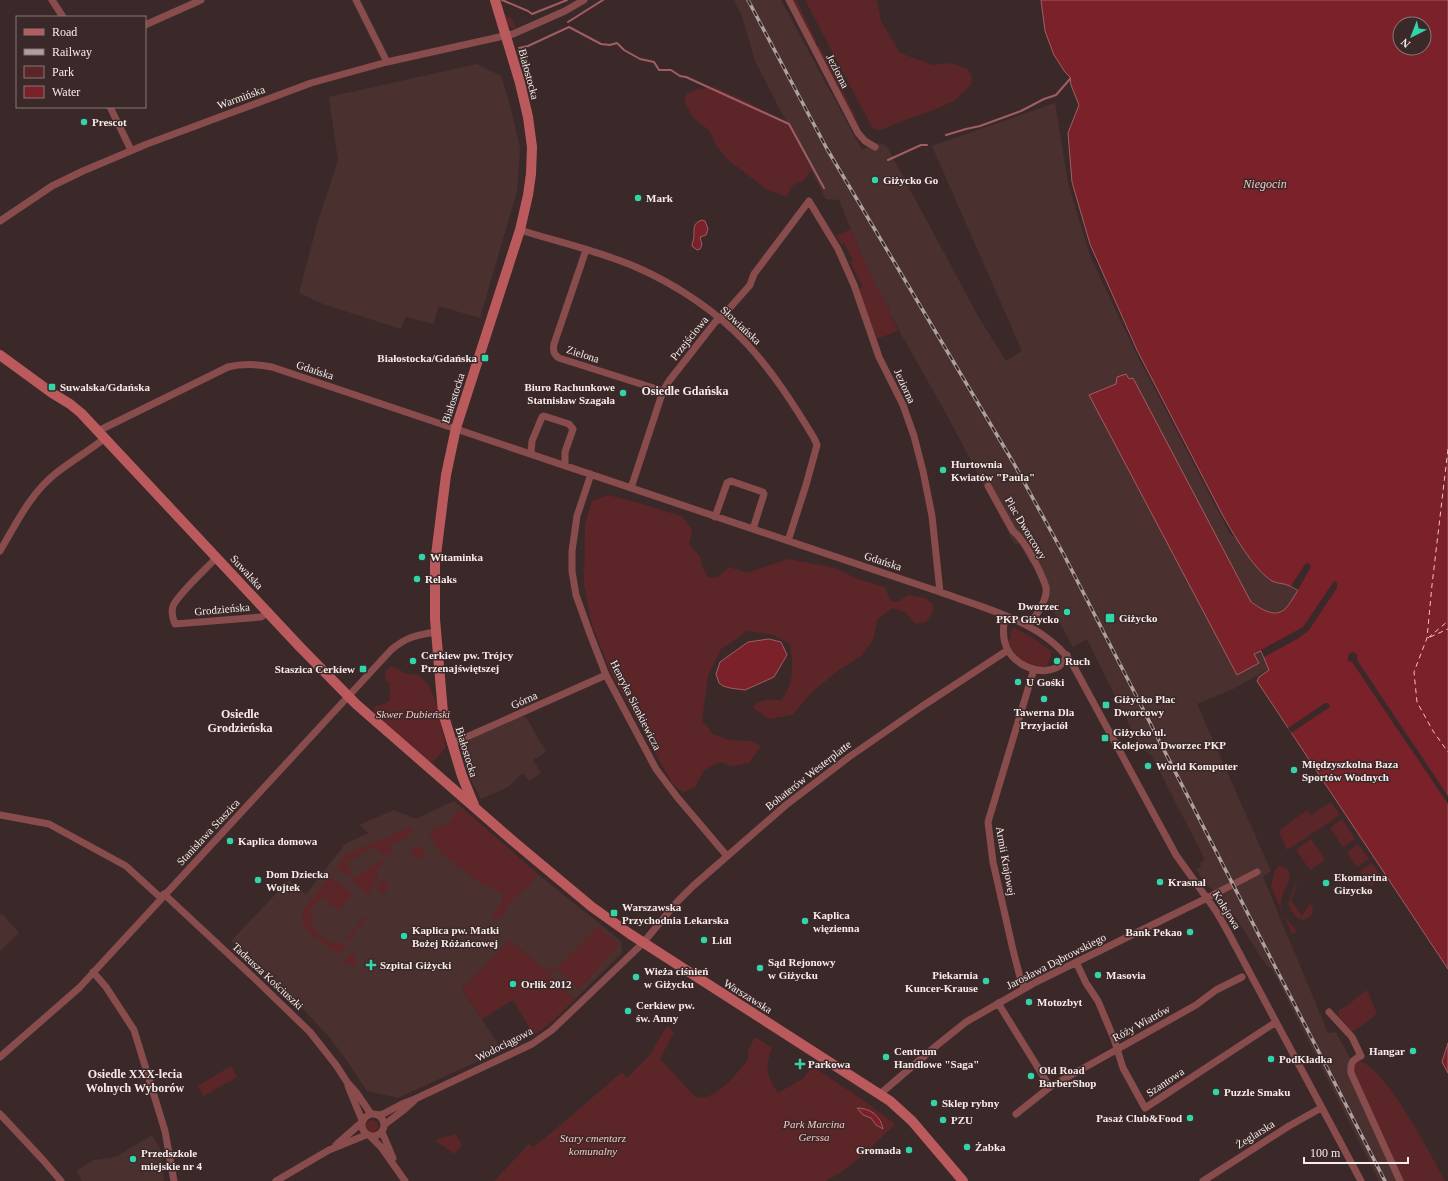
<svg xmlns="http://www.w3.org/2000/svg" width="1448" height="1181" viewBox="0 0 1448 1181" font-family="'Times New Roman',serif">
<rect width="100%" height="100%" fill="#3b2929"/>
<path fill="#4a3130" d="M734 0H781L862 150 878 143 886 145 978 316 1006 361 1022 351 932 146 1055 103 1068 183 1090 256 1135 351 1230 534 1291 571 1330 614 1285 660 1233 689 1197 704 1271 871 1263 877 1328 1033 1336 1032 1355 1068 1407 1181H1379L1272 969 1266 965 1235 916 1224 906 1211 888 1206 886 1196 869 1201 867 1200 863 1205 860 1152 756 1140 747 1087 639 1073 647 1042 590 1043 585 1032 563H1030L1019 543 1015 545 947 415 888 311 890 309 876 287 862 256 839 200 826 199 755 61 742 16Z
M477 64 501 76 509 101 520 148 517 191 480 318 439 306 433 324 406 317 401 329 323 304 299 293 318 221 338 160 329 97Z
M522 716 526 717 546 752 533 760 541 773 529 781 523 773 508 787 481 799 472 782 460 744Z
M454 801 540 876 621 941 622 953 575 999 548 975 554 969 551 966 547 971 509 940 462 989 502 1050 398 1098 367 1091 345 1058 330 1038 306 1012 231 941 289 880 306 894 346 843 369 833 359 825 394 810 416 819Z
M2 914 19 933 0 951V916Z
M152 1135 160 1148 164 1181H82L76 1171 94 1160 116 1157Z"/>
<path fill="#5c2628" d="M793 0H796L817 42H815Z
M805 0H877L881 21 900 53 933 65 951 63 967 69 972 76 971 85 954 101 931 111 910 118 880 130 873 129Z
M505 15 511 18 516 29 508 26Z
M819 45 862 129 850 111 817 47Z
M714 87 748 102 789 125 811 170 803 181 793 185 786 196 769 191 728 160 716 145 709 130 693 118 684 101 687 94 695 90Z
M851 229C862 257 874 284 890 310L888 311 898 331 876 339 858 290 863 287 850 262 853 260 844 243 841 244 836 236Z
M608 495 639 503 681 516 692 529 689 544 700 557 702 567 709 578 718 577 729 567 747 573 788 559 835 568 857 579 885 587 890 601 898 602 908 595 925 598 932 603 934 610 926 622 915 624 905 612 892 608 877 620 873 640 861 656 838 671 813 691 792 715 769 719 752 707C763 698 767 700 781 700 795 684 793 664 790 644L773 635 748 631 721 649 708 676 702 720 713 734 729 740 750 741 761 746 749 763 732 766 720 762 704 770 695 787 683 793 672 783 612 675 592 625 584 585 585 524 592 501Z
M1013 628H1015L1033 638 1052 652 1047 666C1030 668 1012 657 1008 639H1011L1010 632Z
M391 666 407 674 418 675 428 684 436 702 446 747 437 758 432 762 424 759 383 722 374 711 375 706 382 705 390 701V684L386 680 385 672Z
M1331 802 1340 815 1287 850 1280 834 1281 829 1307 810 1311 815Z
M458 808 466 812 534 871 537 876 529 886 508 904C506 913 504 917 494 920L493 914 502 902 503 895 496 889 481 884 452 862 436 848 430 837 434 827C450 826 451 821 458 808Z
M1342 819 1355 839 1343 847 1330 828Z
M411 827 414 828 408 837 390 845 393 851 389 855H381L375 846 346 863 352 872 347 877 336 867 345 855Z
M1311 839 1325 860 1310 870 1296 850Z
M1358 844 1369 859 1357 867 1347 852Z
M419 846 424 849 426 852 424 857 420 858 414 857 411 854 412 849Z
M381 860 385 861 376 871 378 878 368 895 351 880 354 876 356 877Z
M1372 863 1382 878 1371 886 1360 871Z
M1280 866 1286 868 1290 874C1290 880 1287 884 1285 889 1275 909 1284 915 1296 930L1295 933 1292 934 1271 886 1275 870 1278 868 1277 867Z
M331 877 333 878 350 892 352 894 351 896 339 911 322 897 309 912 313 915 310 920C312 930 326 941 336 944L342 942 347 946C343 950 340 955 334 952 326 945 311 935 305 928 294 914 318 892 326 881Z
M384 880 389 884C388 890 386 893 381 895L377 891 379 884Z
M1296 883 1297 885 1291 901 1302 916 1310 903C1316 911 1312 917 1303 920 1295 918 1291 911 1288 904Z
M366 915 368 917 354 933 355 935 349 942 346 939Z
M598 926 619 945 579 990 557 968Z
M509 940 547 971 551 966 554 969 548 975 575 999 553 1021 534 1035 513 1000 482 1019 462 989Z
M352 952 354 954 357 966H351L343 962Z
M1367 990 1377 1014 1361 1026 1351 1032 1338 1015 1339 1010 1348 1005Z
M667 1026 674 1032 660 1059 695 1097C716 1102 736 1074 748 1060V1051L755 1037 772 1048C765 1068 766 1075 778 1093L804 1078 812 1066 863 1100 895 1124C874 1145 853 1167 826 1181H494L529 1144 533 1147 556 1129 622 1072 627 1078 649 1056Z
M1358 1061C1384 1064 1432 1157 1445 1181H1401L1354 1077V1064Z
M231 1066 237 1077 204 1096 198 1086Z
M366 1126a6 6 0 1 1 12 0a6 6 0 1 1-12 0Z
M455 1134 462 1145 454 1154 435 1140Z"/>
<path fill="#7b212a" stroke="#a05e64" fill-rule="evenodd" d="M1041 0H1448V969L1257 681 1259 677 1269 670 1261 651 1254 654 1259 663 1237 675 1089 395 1116 384 1117 377 1126 374 1129 379 1133 378 1251 602C1260 608 1274 619 1285 609 1290 604 1294 596 1298 590 1295 589 1292 587 1290 586 1284 583 1278 584 1272 581 1253 569 1233 533 1222 514L1137 350 1090 244 1072 182 1068 133 1079 105 1071 85 1070 77 1065 72 1054 55 1045 31ZM1400 24H1424V48H1400Z
M702 220 705 221 708 229 706 235 700 237 702 245 700 249 697 250 692 246C692 242 694 240 694 236 694 228 693 223 702 220Z
M769 639 781 642 787 655 774 677 745 690 730 688 723 686 719 683 716 674 720 662 748 642Z
M1448 1043V1073L1442 1062Z
M857 1108C870 1108 881 1116 883 1129L876 1125 871 1118 863 1115Z"/>
<path fill="#3b2929" d="M1307 563 1310 564 1311 567 1298 590 1291 586 1305 564Z
M1334 581 1337 583V588L1309 630 1299 638 1264 657 1261 650 1303 627Z
M1352 652 1357 654V660L1448 796V804L1352 662 1348 661V655Z
M1325 703H1328L1330 707 1291 733 1288 728Z"/>
<g fill="none" stroke-linecap="round" stroke-linejoin="round">
<path stroke="#a05e64" stroke-width="2" d="M502 0 528 11 532 14 567 0
M568 22 603 0
M519 48 528 46 569 27 601 44 610 45 617 43 624 50 640 59 654 62 659 70H671L680 76 686 77 789 124 824 188
M946 135 966 129 980 126 1021 111 1044 99 1056 95 1070 79
M888 160 921 145H927"/>
<path stroke="#f6c1c0" stroke-width="1" stroke-dasharray="5 4" stroke-linecap="butt" d="M1448 449 1432 585 1427 638 1414 672 1417 702 1433 731 1448 752
M1430 637 1448 629
M1428 638 1448 621"/>
<path stroke="#894c4d" stroke-width="7" d="M52 0 63 17
M356 0 387 62
M789 0 858 133 865 141 875 147
M145 25 201 0
M110 107 131 150
M0 221 52 186 83 171 147 144 311 83 387 62 513 34 565 11 584 0
M520 230C558 242 599 251 636 267 675 284 718 312 747 344 773 372 794 405 814 438L817 445 806 485 788 541
M586 250 554 344C553 350 553 354 559 358L663 391
M98 431 228 367C244 363 257 364 272 367L940 592C986 609 1045 622 1073 665L1176 855 1216 911 1228 932 1361 1181
M531 453 532 441 542 417 544 416 569 424 573 429 565 452V465
M591 474 577 516 572 551V571L576 595 590 634 606 675 656 769 677 797 727 856
M988 486 1013 531C1025 540 1041 572 1046 587 1048 600 1036 615 1029 626
M631 488 663 391 669 381 716 321 720 319 750 285 754 274 809 201 838 249 854 285 879 357 903 405 914 436 923 471 932 516 940 592
M715 517 727 483 731 481 763 492 764 494 753 529
M0 551C16 524 30 494 55 474 71 461 89 451 105 438
M217 557C207 568 178 594 173 606 171 612 173 619 175 624L261 617 269 612
M1005 616C1003 626 1002 636 1006 646 1013 664 1039 677 1058 667 1062 665 1065 659 1067 655
M451 744 606 675
M0 815 49 824 126 866 161 898
M164 894 253 977 310 1032 336 1065 347 1082 356 1092 371 1114
M1076 962 1086 983 1098 1001 1114 1039 1123 1068 1145 1108 1276 1022
M93 972 106 987 134 1030 165 1131 174 1181
M1025 988 1021 981 1013 950 993 862 988 822 1034 669
M998 1003 1050 1087
M1329 1012 1352 1037 1361 1056C1352 1060 1350 1063 1351 1073L1400 1181
M0 1057 79 988 391 650C406 637 417 635 436 632
M348 1086 362 1120
M880 1094 936 1046 966 1022 1036 982 1207 898 1257 872
M362 1125a11 11 0 1 1 22 0a11 11 0 1 1-22 0Z
M0 1114 43 1160 61 1181
M1016 1114 1050 1087 1196 1005 1216 990 1242 977
M378 1115 383 1114 402 1104 415 1099 532 1044 552 1030 643 943 677 902 693 886 786 805 849 757 921 707 1008 650
M384 1125 405 1109 414 1101
M382 1132 393 1158
M370 1136 381 1147 405 1181
M336 1145 361 1123
M276 1181 329 1150 366 1135
M1203 1181 1289 1126 1321 1108"/>
<path stroke="#bb5a5d" stroke-width="10" d="M0 355 52 393 70 404 81 413 300 647 356 704 513 841 592 907 630 934 890 1101 912 1121 963 1181
M474 805 462 776 443 713 435 619V563L446 475 456 428 520 230 528 195 531 174 532 147 528 117 520 83 495 0"/>
<g stroke="#aea0a0" stroke-width="3.5">
<path id="rail" d="M748 0 827 149 1013 462 1064 555 1385 1181"/>
</g>
<use href="#rail" stroke="#3b2929" stroke-width="2" stroke-dasharray="6" stroke-linecap="butt"/>
</g>
<g fill="#32d4a9" stroke="#3b2929" stroke-width="1.5">
<circle cx="84" cy="122" r="4"/>
<circle cx="875" cy="180" r="4"/>
<circle cx="638" cy="198" r="4"/>
<rect x="481" y="354" width="8" height="8" rx="2"/>
<rect x="48" y="383" width="8" height="8" rx="2"/>
<circle cx="623" cy="393" r="4"/>
<circle cx="943" cy="470" r="4"/>
<circle cx="422" cy="557" r="4"/>
<circle cx="417" cy="579" r="4"/>
<circle cx="1067" cy="612" r="4"/>
<rect x="1105" y="613" width="10" height="10" rx="2"/>
<circle cx="413" cy="661" r="4"/>
<circle cx="1057" cy="661" r="4"/>
<rect x="359" y="665" width="8" height="8" rx="2"/>
<circle cx="1018" cy="682" r="4"/>
<circle cx="1044" cy="699" r="4"/>
<rect x="1102" y="701" width="8" height="8" rx="2"/>
<rect x="1101" y="734" width="8" height="8" rx="2"/>
<circle cx="1148" cy="766" r="4"/>
<circle cx="1294" cy="770" r="4"/>
<circle cx="230" cy="841" r="4"/>
<circle cx="258" cy="880" r="4"/>
<circle cx="1160" cy="882" r="4"/>
<circle cx="1326" cy="883" r="4"/>
<rect x="610" y="909" width="8" height="8" rx="2"/>
<circle cx="805" cy="921" r="4"/>
<circle cx="1190" cy="932" r="4"/>
<circle cx="404" cy="936" r="4"/>
<circle cx="704" cy="940" r="4"/>
<path d="M369 959h4v4h4v4h-4v4h-4v-4h-4v-4h4z"/>
<circle cx="760" cy="968" r="4"/>
<circle cx="1098" cy="975" r="4"/>
<circle cx="636" cy="977" r="4"/>
<circle cx="986" cy="981" r="4"/>
<circle cx="513" cy="984" r="4"/>
<circle cx="1029" cy="1002" r="4"/>
<circle cx="628" cy="1011" r="4"/>
<circle cx="1413" cy="1051" r="4"/>
<circle cx="886" cy="1057" r="4"/>
<circle cx="1271" cy="1059" r="4"/>
<path d="M798 1058h4v4h4v4h-4v4h-4v-4h-4v-4h4z"/>
<circle cx="1031" cy="1076" r="4"/>
<circle cx="1216" cy="1092" r="4"/>
<circle cx="934" cy="1103" r="4"/>
<circle cx="1190" cy="1118" r="4"/>
<circle cx="943" cy="1120" r="4"/>
<circle cx="967" cy="1147" r="4"/>
<circle cx="909" cy="1150" r="4"/>
<circle cx="133" cy="1159" r="4"/>
</g>
<g text-anchor="middle" stroke-width="3" stroke-linejoin="round" paint-order="stroke">
<g font-size="11" fill="#f8ebeb" stroke="#3b2929">
<text transform="translate(838 71) rotate(63)" y="4">Jeziorna</text>
<text transform="translate(529 74) rotate(75)" y="4">Białostocka</text>
<text transform="translate(241 97) rotate(-20)" y="4">Warmińska</text>
<text transform="translate(741 325) rotate(43)" y="4">Słowiańska</text>
<text transform="translate(689 338) rotate(-51)" y="4">Przejściowa</text>
<text transform="translate(583 354) rotate(18)" y="4">Zielona</text>
<text transform="translate(315 370) rotate(18)" y="4">Gdańska</text>
<text transform="translate(905 386) rotate(65)" y="4">Jeziorna</text>
<text transform="translate(453 398) rotate(-72)" y="4">Białostocka</text>
<text transform="translate(1026 528) rotate(59)" y="4">Plac Dworcowy</text>
<text transform="translate(883 561) rotate(18)" y="4">Gdańska</text>
<text transform="translate(247 572) rotate(47)" y="4">Suwalska</text>
<text transform="translate(222 609) rotate(-5)" y="4">Grodzieńska</text>
<text transform="translate(524 700) rotate(-24)" y="4">Górna</text>
<text transform="translate(636 705) rotate(63)" y="4">Henryka Sienkiewicza</text>
<text transform="translate(467 752) rotate(73)" y="4">Białostocka</text>
<text transform="translate(808 775) rotate(-38)" y="4">Bohaterów Westerplatte</text>
<text transform="translate(208 832) rotate(-47)" y="4">Stanisława Staszica</text>
<text transform="translate(1006 861) rotate(80)" y="4">Armii Krajowej</text>
<text transform="translate(1227 910) rotate(58)" y="4">Kolejowa</text>
<text transform="translate(1056 961) rotate(-27)" y="4">Jarosława Dąbrowskiego</text>
<text transform="translate(268 976) rotate(43)" y="4">Tadeusza Kościuszki</text>
<text transform="translate(748 996) rotate(32)" y="4">Warszawska</text>
<text transform="translate(1141 1023) rotate(-29)" y="4">Róży Wiatrów</text>
<text transform="translate(504 1044) rotate(-27)" y="4">Wodociągowa</text>
<text transform="translate(1165 1082) rotate(-34)" y="4">Szantowa</text>
<text transform="translate(1255 1134) rotate(-32)" y="4">Żeglarska</text>
</g>
<g font-size="11" font-weight="bold" fill="#f8ebeb" stroke="#3b2929" text-anchor="start">
<text x="92" y="126">Prescot</text>
<text x="883" y="184">Giżycko Go</text>
<text x="646" y="202">Mark</text>
<text x="477" y="362" text-anchor="end">Białostocka/Gdańska</text>
<text x="60" y="391">Suwalska/Gdańska</text>
<text x="615" y="391" text-anchor="end">Biuro Rachunkowe<tspan x="615" dy="13">Statnisław Szagała</tspan></text>
<text x="951" y="468">Hurtownia<tspan x="951" dy="13">Kwiatów "Paula"</tspan></text>
<text x="430" y="561">Witaminka</text>
<text x="425" y="583">Relaks</text>
<text x="1059" y="610" text-anchor="end">Dworzec<tspan x="1059" dy="13">PKP Giżycko</tspan></text>
<text x="1119" y="622">Giżycko</text>
<text x="421" y="659">Cerkiew pw. Trójcy<tspan x="421" dy="13">Przenajświętszej</tspan></text>
<text x="1065" y="665">Ruch</text>
<text x="355" y="673" text-anchor="end">Staszica Cerkiew</text>
<text x="1026" y="686">U Gośki</text>
<text x="1114" y="703">Giżycko Plac<tspan x="1114" dy="13">Dworcowy</tspan></text>
<text x="1044" y="716" text-anchor="middle">Tawerna Dla<tspan x="1044" dy="13">Przyjaciół</tspan></text>
<text x="1113" y="736">Giżycko ul.<tspan x="1113" dy="13">Kolejowa Dworzec PKP</tspan></text>
<text x="1302" y="768">Międzyszkolna Baza<tspan x="1302" dy="13">Sportów Wodnych</tspan></text>
<text x="1156" y="770">World Komputer</text>
<text x="238" y="845">Kaplica domowa</text>
<text x="266" y="878">Dom Dziecka<tspan x="266" dy="13">Wojtek</tspan></text>
<text x="1334" y="881">Ekomarina<tspan x="1334" dy="13">Gizycko</tspan></text>
<text x="1168" y="886">Krasnal</text>
<text x="622" y="911">Warszawska<tspan x="622" dy="13">Przychodnia Lekarska</tspan></text>
<text x="813" y="919">Kaplica<tspan x="813" dy="13">więzienna</tspan></text>
<text x="412" y="934">Kaplica pw. Matki<tspan x="412" dy="13">Bożej Różańcowej</tspan></text>
<text x="1182" y="936" text-anchor="end">Bank Pekao</text>
<text x="712" y="944">Lidl</text>
<text x="768" y="966">Sąd Rejonowy<tspan x="768" dy="13">w Giżycku</tspan></text>
<text x="380" y="969">Szpital Giżycki</text>
<text x="644" y="975">Wieża ciśnień<tspan x="644" dy="13">w Giżycku</tspan></text>
<text x="978" y="979" text-anchor="end">Piekarnia<tspan x="978" dy="13">Kuncer-Krause</tspan></text>
<text x="1106" y="979">Masovia</text>
<text x="521" y="988">Orlik 2012</text>
<text x="1037" y="1006">Motozbyt</text>
<text x="636" y="1009">Cerkiew pw.<tspan x="636" dy="13">św. Anny</tspan></text>
<text x="894" y="1055">Centrum<tspan x="894" dy="13">Handlowe "Saga"</tspan></text>
<text x="1405" y="1055" text-anchor="end">Hangar</text>
<text x="1279" y="1063">PodKładka</text>
<text x="808" y="1068">Parkowa</text>
<text x="1039" y="1074">Old Road<tspan x="1039" dy="13">BarberShop</tspan></text>
<text x="1224" y="1096">Puzzle Smaku</text>
<text x="942" y="1107">Sklep rybny</text>
<text x="1182" y="1122" text-anchor="end">Pasaż Club&amp;Food</text>
<text x="951" y="1124">PZU</text>
<text x="975" y="1151">Żabka</text>
<text x="901" y="1154" text-anchor="end">Gromada</text>
<text x="141" y="1157">Przedszkole<tspan x="141" dy="13">miejskie nr 4</tspan></text>
</g>
<g font-size="11" font-style="italic" fill="#fac4c3" stroke="#3b2929">
<text x="413" y="718">Skwer Dubieński</text>
<text x="814" y="1128">Park Marcina<tspan x="814" dy="13">Gerssa</tspan></text>
<text x="593" y="1142">Stary cmentarz<tspan x="593" dy="13">komunalny</tspan></text>
</g>
<g font-size="12" font-style="italic" fill="#f6c1c0" stroke="#3b2929">
<text x="1265" y="188">Niegocin</text>
</g>
<g font-size="12" font-weight="bold" fill="#f8ebeb" stroke="#3b2929">
<text x="685" y="395">Osiedle Gdańska</text>
<text x="240" y="718">Osiedle<tspan x="240" dy="14">Grodzieńska</tspan></text>
<text x="135" y="1078">Osiedle XXX-lecia<tspan x="135" dy="14">Wolnych Wyborów</tspan></text>
</g>
</g>
<rect x="16" y="16" width="130" height="92" fill="#3b2929" stroke="#877777"/>
<rect x="24" y="29" width="20" height="6" fill="#bb5a5d" stroke="#877777"/>
<text x="52" y="36" font-size="12" fill="#f8ebeb">Road</text>
<rect x="24" y="49" width="20" height="6" fill="#aea0a0" stroke="#877777"/>
<text x="52" y="56" font-size="12" fill="#f8ebeb">Railway</text>
<rect x="24" y="66" width="20" height="12" fill="#5c2628" stroke="#877777"/>
<text x="52" y="76" font-size="12" fill="#f8ebeb">Park</text>
<rect x="24" y="86" width="20" height="12" fill="#7b212a" stroke="#877777"/>
<text x="52" y="96" font-size="12" fill="#f8ebeb">Water</text>
<g transform="translate(1412 36) rotate(222)"><circle r="19" fill="#3b2929" stroke="#877777"/>
<path d="M0-3L7 15L0 10L-7 15Z" fill="#32d4a9"/>
<text y="-6" font-size="11" font-weight="bold" text-anchor="middle" fill="#f8ebeb">N</text>
</g>
<path d="M1304 1157v6h104v-6" fill="none" stroke="#f8ebeb" stroke-width="2"/>
<text x="1310" y="1157" font-size="12" fill="#f8ebeb" stroke="#3b2929" stroke-width="3" paint-order="stroke">100 m</text>
</svg>
